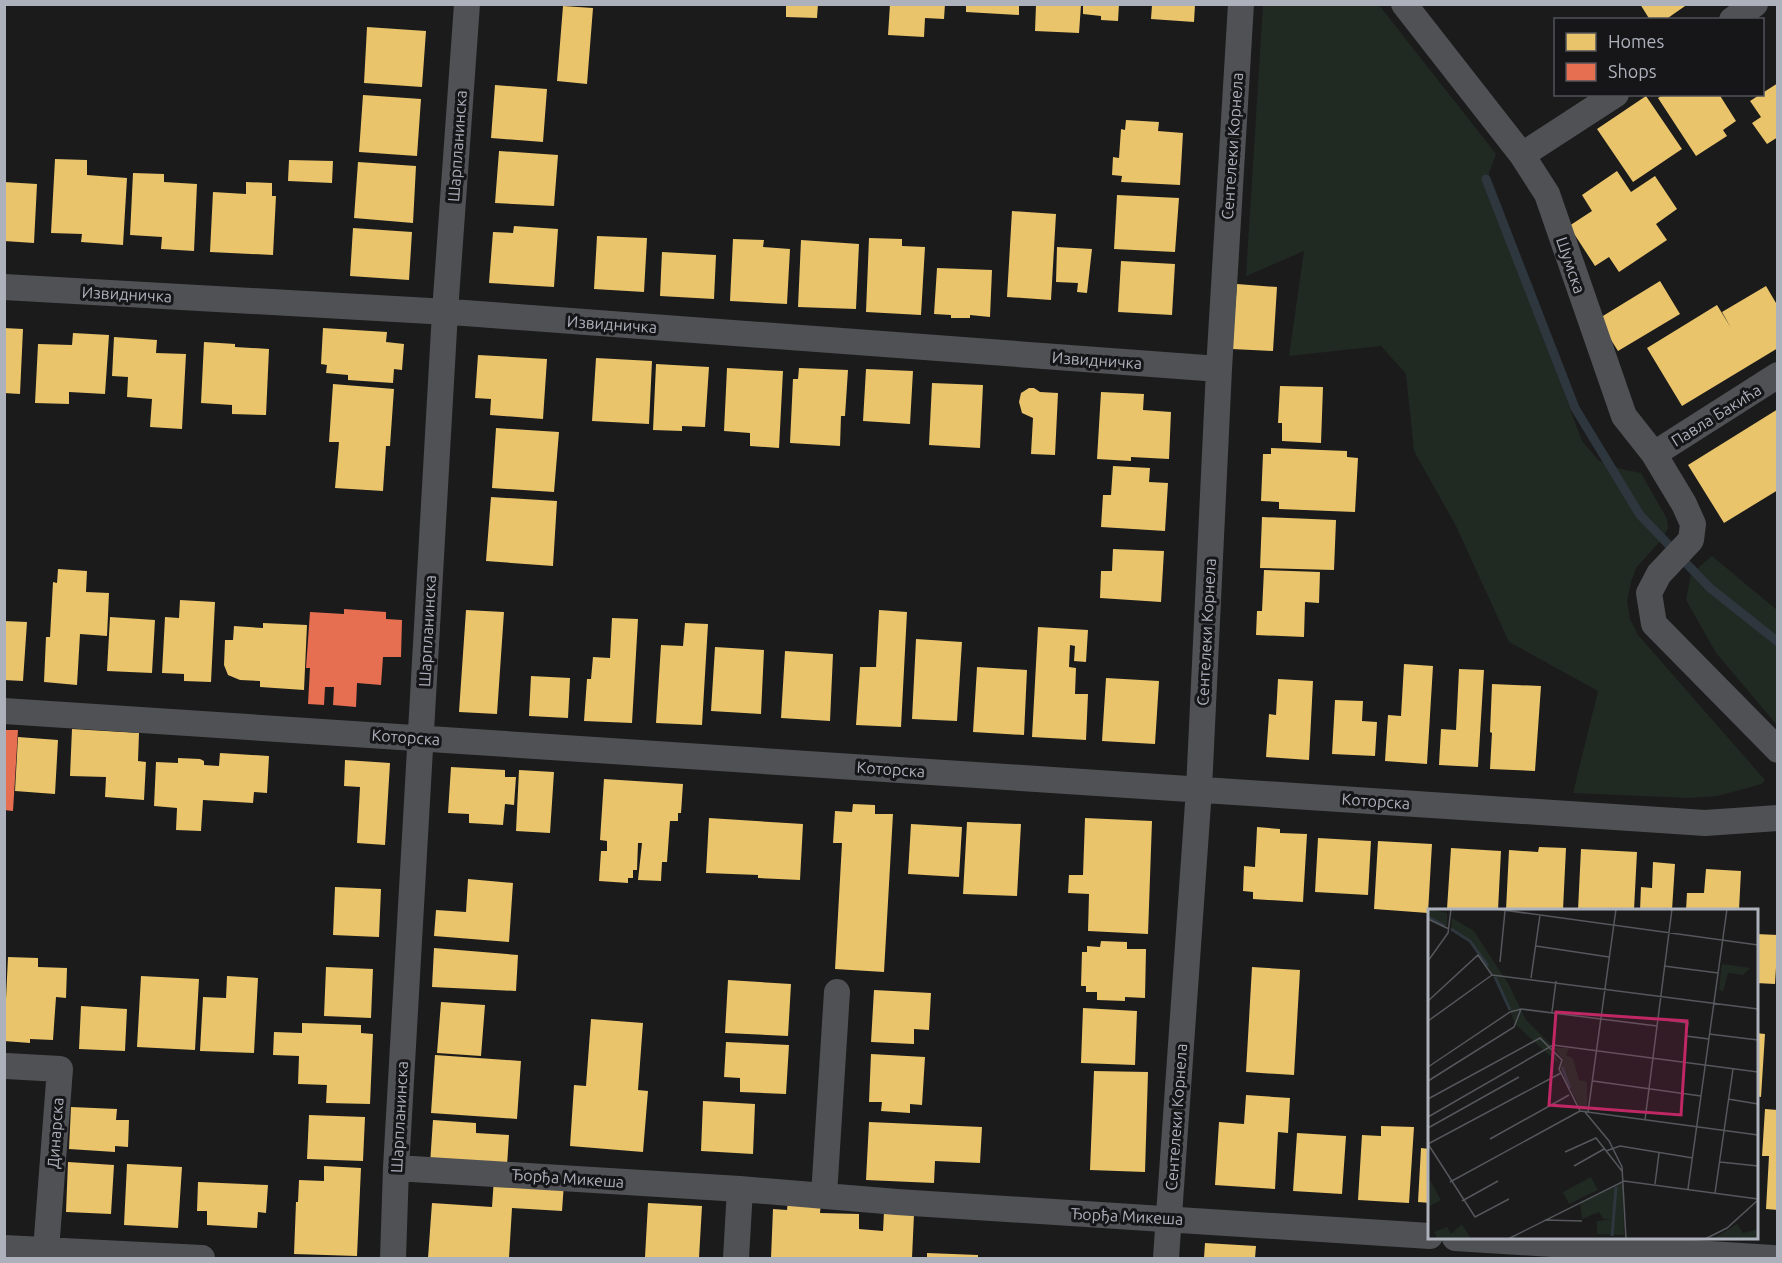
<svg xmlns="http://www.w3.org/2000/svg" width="1782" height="1263" viewBox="0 0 1782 1263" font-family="Ubuntu,sans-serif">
<rect width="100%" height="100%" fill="#1b1b1c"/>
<path fill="#212923" d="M1263 5H1379L1496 154 1489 173 1491 198 1582 441 1599 461 1621 469 1641 473 1667 519 1668 528 1663 538 1636 568 1631 582 1627 601 1630 619 1638 635 1765 780 1762 784 1717 796 1689 798 1573 793 1598 691 1509 642 1456 526 1414 451 1406 374 1381 346 1289 356 1304 251 1246 276Z
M1712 556 1777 610V725L1716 653 1686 600 1691 574Z"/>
<path fill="#e9c46a" d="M786 4H818L817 18 786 17Z
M890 4H945L944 19 925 18 924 37 888 35Z
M966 4H1019V15L966 12Z
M1083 4H1119L1118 21 1101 20V16L1083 14Z
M1640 4H1688L1665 20H1650Z
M1036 5H1081L1079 33 1035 31Z
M1152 5H1195L1194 22 1151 19Z
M563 6 593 8 587 84 557 81Z
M367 27 426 31 422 87 364 83Z
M1778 83V137L1767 144 1752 123 1761 117 1750 101Z
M495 85 547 89 543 142 491 138Z
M1664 94H1719L1736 121 1723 130 1727 136 1696 156 1658 98Z
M363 95 421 99 417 156 359 152Z
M1646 96 1682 149 1633 182 1597 129Z
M1126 120 1159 122 1158 131 1183 133 1180 185 1121 182 1122 176 1112 175 1113 157 1119 158 1121 129 1125 130Z
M499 151 558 155 554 206 495 203Z
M55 159 87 160V175L127 178 123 245 81 242 82 234 51 233Z
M289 160 333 161 332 183 288 181Z
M358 162 416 166 413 223 354 218Z
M1617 171 1631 192 1655 176 1677 209 1656 224 1667 240 1619 272 1609 257 1595 266 1569 226 1592 211 1582 195Z
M133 173 164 174V182L197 184 194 251 161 249 162 237 130 235Z
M4 182 37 184 34 243 4 241Z
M246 182 272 183V196H276L273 255 210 252 213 192 246 194Z
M1117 195 1179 198 1175 252 1114 249Z
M1012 211 1056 214 1051 300 1007 297Z
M514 226 558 229 554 287 489 283 493 232 513 233Z
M353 228 412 232 409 280 350 276Z
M597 236 647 238 644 292 594 289Z
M869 238 902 239V246L925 247 921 315 866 312Z
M733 239 764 240 763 247 790 249 787 304 730 301Z
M801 240 859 244 856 309 798 307Z
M1057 247 1092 249 1087 293 1077 292 1078 283 1056 282Z
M662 252 716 255 714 299 660 296Z
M1121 261 1175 264 1172 315 1118 312Z
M937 268 992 270 990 317 970 315V318H951V315L934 314Z
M1660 281 1680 314 1618 351 1598 319Z
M1237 284 1277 287 1273 351 1232 349Z
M1766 286 1776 303 1778 302V348L1682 406 1647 348 1717 305 1731 328 1722 312Z
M4 328 23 329 20 394 4 393Z
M323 328 387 332 386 342 404 344 402 370 394 369 393 383 348 380V375L326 373 327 365 321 364Z
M73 333 109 335 105 394 69 392V404L35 403 38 344 72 345Z
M114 337 157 340 156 353 186 354 182 429 150 427 152 399 127 397 128 377 112 376Z
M204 342 235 344V347L269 349 266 415 232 414V405L201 403Z
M478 355 547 359 543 419 490 415 491 399 475 398Z
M596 358 652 361 649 424 592 421Z
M656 364 709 367 705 427 682 426V431L653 430Z
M727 368 783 371 779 448 750 446V433L724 431Z
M799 368 848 370 845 416H841L840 446 790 443 793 379H798Z
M866 369 913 371 910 424 863 421Z
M932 383 983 385 980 448 929 445Z
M333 384 394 389 390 446H386L383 491 335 488 339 442H329Z
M1280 386 1323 387 1321 443 1282 441V423H1278Z
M1029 388H1034L1040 392 1058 393 1055 455 1031 454 1033 418 1022 413 1019 402 1021 393Z
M1101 392 1144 394 1143 410 1171 412 1169 459 1131 457V461L1097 459Z
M1778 409V490L1724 523 1688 465Z
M496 428 559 432 554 492 492 488Z
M1271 448 1347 451V457L1358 458 1355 512 1279 509V502L1261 501 1263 454H1271Z
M1113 466 1150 468 1149 482 1168 483 1165 531 1101 527 1103 495H1111Z
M491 497 557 501 553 566 486 561Z
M1262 517 1336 520 1334 570 1260 568Z
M1113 549 1164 551 1161 602 1100 598 1101 571H1112Z
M58 569 87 571 86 592 109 593 107 636 80 634 77 685 44 682 46 637H50L53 582 57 583Z
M1264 570 1320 572 1319 603 1305 602 1304 637 1256 635 1257 611H1262Z
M180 600 215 602 211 682 184 681V674L162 673 165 617 179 618Z
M466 610 504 612 497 714 459 712Z
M879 610 907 612 901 727 856 725 860 667H876Z
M110 617 155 620 152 673 107 671Z
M612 618 638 619 632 723 584 721 587 679H591L593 657 610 658Z
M4 621 27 622 23 681 4 680Z
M263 623 307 625 304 690 260 687V681L240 680 228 675 224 665 225 640H233L234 626 263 628Z
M685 623 708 624 702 725 656 723 661 645 683 646Z
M1038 627 1088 630 1086 662 1074 661 1075 646 1070 645 1069 667 1076 668 1075 694H1088L1086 740 1032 737Z
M916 639 962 642 957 721 912 719Z
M715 647 764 650 761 714 711 711Z
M785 651 833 654 830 721 781 718Z
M1404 664 1433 666 1427 764 1385 761 1388 715 1401 716Z
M977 667 1027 670 1024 735 973 732Z
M1459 669 1484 670 1478 767 1439 765 1441 729 1456 730Z
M531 676 570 678 568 718 529 716Z
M1106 678 1159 681 1155 744 1102 741Z
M1278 679 1313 681 1309 760 1266 757 1269 714 1276 715Z
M1492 684 1541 686 1535 771 1490 769 1492 733 1490 732Z
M1335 700 1363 701 1362 721 1377 722 1375 756 1332 754Z
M72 729 139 733 138 761 146 762 144 800 105 797 106 777 70 776Z
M18 737 58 740 55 794 15 791Z
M220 753 269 756 267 793 254 792 253 803 203 800 201 831 176 830 177 808 154 806 156 762 178 763V758L200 759 204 761V765L219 766Z
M345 760 390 763 385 845 357 843 360 787 344 786Z
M451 767 505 770V777H516L514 805 505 804 503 825 469 823V814L448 813Z
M519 770 554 772 550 833 516 831Z
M604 779 683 784 681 813H678V821H670L667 862H662L661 881 638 880 642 843H638L637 870H633V878H628V883L599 881 601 851H607V841L600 840Z
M853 804 875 805V814H893L884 972 835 969 842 843H833L835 811 852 812Z
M709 818 803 824 800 880 758 878V875L706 873Z
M1085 818 1152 821 1148 934 1088 931 1089 894 1068 893 1069 875H1083Z
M967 822 1021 824 1017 896 963 894Z
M911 824 962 827 959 877 908 874Z
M1257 827 1280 829V833L1307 834 1303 902 1253 899V892L1243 891 1244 866 1255 867Z
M1318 838 1371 841 1368 895 1315 892Z
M1378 841 1432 844 1428 913 1374 909Z
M1539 847 1566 848 1563 910H1506L1509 850 1538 852Z
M1451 848 1501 851 1498 910 1447 909Z
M1581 849 1637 852 1634 910H1578Z
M1653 862 1675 864 1672 910H1640L1641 887 1652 888Z
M1706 869 1741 871 1739 910H1686L1687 893H1704Z
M468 879 513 883 509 942 434 936 436 910 466 912Z
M335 887 381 889 379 937 333 935Z
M1756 934 1778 935 1775 984 1756 983Z
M1101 941 1127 942V949H1146L1145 998 1125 997V1001L1097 1000V992H1086V986H1081L1082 952H1087V946L1100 947Z
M434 948 518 955 516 991 432 987Z
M8 957 38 958V967L67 968 66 998 56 997 53 1040 30 1039V1043L4 1041Z
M326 967 373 969 371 1018 324 1016Z
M1252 967 1300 970 1294 1075 1246 1072Z
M141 976 199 979 195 1050 137 1047Z
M227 976 258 978 254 1053 200 1051 203 997 226 998Z
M728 980 791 984 788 1036 725 1033Z
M874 990 931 993 929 1030 914 1029V1044L871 1042Z
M441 1002 485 1005 481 1056 437 1053Z
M81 1006 127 1009 125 1051 79 1049Z
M1083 1008 1137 1011 1135 1065 1081 1063Z
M591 1019 643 1023 638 1090 648 1091 643 1152 570 1146 574 1085 586 1086Z
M302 1023 361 1025V1033L373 1034 370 1104 326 1103 327 1085 298 1084 299 1056 273 1055 274 1032 302 1033Z
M1756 1033 1765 1034 1761 1097 1756 1096Z
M726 1042 789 1045 786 1094 740 1092V1078L724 1077Z
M871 1054 925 1057 922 1105 910 1104V1113L881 1111 882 1102H869Z
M435 1055 521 1061 517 1119 431 1113Z
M1094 1071 1148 1072 1145 1172 1090 1170Z
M1246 1095 1290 1098 1288 1133 1278 1132 1275 1189 1215 1185 1219 1122 1244 1124Z
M703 1101 755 1104 753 1154 701 1151Z
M71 1107 117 1109 116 1120H129L128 1147 115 1146V1152L69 1149Z
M1765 1109 1778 1110V1210L1766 1209 1769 1156H1762Z
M309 1115 365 1117 363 1161 307 1159Z
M433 1120 476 1123V1133L509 1135 507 1166 430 1164Z
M869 1122 982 1127 980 1163 935 1161 934 1183 866 1180Z
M1381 1126 1414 1127 1409 1203 1358 1200 1362 1135 1381 1136Z
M1297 1133 1346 1136 1342 1194 1293 1191Z
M1421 1148 1430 1149V1203L1418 1202Z
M68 1162 114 1165 111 1214 66 1212Z
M127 1164 182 1167 178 1228 124 1225Z
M324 1166 361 1168 357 1256 294 1254 296 1202H298L299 1180 324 1181Z
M494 1178 564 1183 562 1211 512 1208 509 1258H428L432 1203 492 1207Z
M198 1182 268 1185 266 1213 258 1212 257 1228 207 1225V1211H197Z
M788 1200 821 1202 820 1213 859 1214V1229L883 1231 884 1212 914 1214 912 1258H771L773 1209 787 1210Z
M648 1203 702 1206 699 1258 645 1257Z
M1205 1243 1256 1246 1255 1258H1204Z
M927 1253 978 1255V1258H927Z"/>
<path fill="#e76f51" d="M344 609 386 612V619L402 620 401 657H383L381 685 357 683 356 707 333 705 334 687H325L324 705 308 704 310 668H306L310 612 344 614Z
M4 730H18L13 811 4 810Z"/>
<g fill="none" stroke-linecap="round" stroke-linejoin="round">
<path stroke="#2e363e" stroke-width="9" d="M1486 179 1575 408 1640 515 1710 588 1778 642"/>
<path stroke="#505155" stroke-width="26" d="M1404 4 1522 155 1547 194 1624 416 1654 454 1684 504 1693 524 1691 540 1659 574 1649 593 1654 624 1778 750
M1732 20 1755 4
M1522 155 1616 94
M4 287 465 313 1219 369
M1654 454 1778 375
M4 711 1705 823 1778 818
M6 1066 60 1069 46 1250
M396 1168 740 1189 897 1202 1430 1236
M824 1195 837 992
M1455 1238 1773 1258
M4 1248 202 1258
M393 1258 396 1168 445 312 467 4
M736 1258 740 1189
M1166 1258 1199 789 1219 369 1241 4"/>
</g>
<g text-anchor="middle" stroke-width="6" stroke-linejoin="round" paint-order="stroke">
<g font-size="16" fill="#adb1bc" stroke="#161518">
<text transform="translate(457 146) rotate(-86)" y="6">Шарпланинска</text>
<text transform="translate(1232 146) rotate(-86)" y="6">Сентелеки Корнела</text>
<text transform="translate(1571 265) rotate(71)" y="6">Шумска</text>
<text transform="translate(127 294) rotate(3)" y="6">Извидничка</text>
<text transform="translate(612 324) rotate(4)" y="6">Извидничка</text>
<text transform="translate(1097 360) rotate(4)" y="6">Извидничка</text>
<text transform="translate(1716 415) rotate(-32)" y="6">Павла Бакића</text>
<text transform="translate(427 631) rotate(-87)" y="6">Шарпланинска</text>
<text transform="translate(1206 632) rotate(-87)" y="6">Сентелеки Корнела</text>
<text transform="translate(406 737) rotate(4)" y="6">Которска</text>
<text transform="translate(891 769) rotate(4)" y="6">Которска</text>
<text transform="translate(1376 801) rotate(4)" y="6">Которска</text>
<text transform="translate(399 1117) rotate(-87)" y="6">Шарпланинска</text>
<text transform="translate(1176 1117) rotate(-86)" y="6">Сентелеки Корнела</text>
<text transform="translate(55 1133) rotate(-86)" y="6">Динарска</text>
<text transform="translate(568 1178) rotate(4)" y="6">Ђорђа Микеша</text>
<text transform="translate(1127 1216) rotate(3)" y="6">Ђорђа Микеша</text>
</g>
</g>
<g transform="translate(1428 909)">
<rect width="330" height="330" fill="#1b1b1c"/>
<path d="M0 0 19 4V17L0 8ZM24 9 46 22 81 76 98 111 123 136 131 155 87 115 77 87 56 53 42 33 23 21ZM294 55 322 59 315 66 300 64 295 83 291 80ZM126 139H141L138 146 145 150 151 171 159 173V202L153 201 132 159 135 151ZM163 268 170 281 141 295 135 283ZM2 271 13 291 0 298V272ZM195 274 196 326 169 325V312L184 310H175L171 303 154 310 152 293ZM34 315 43 330H10L6 323 19 318 23 325ZM309 315 315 324 330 320V330H285Z" fill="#212923"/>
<path fill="none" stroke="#2e363e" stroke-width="3" d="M0 8 17 17M23 20 42 32 60 57M67 68 82 101M134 158 142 179M184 327 188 278"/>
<path fill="none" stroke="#55575c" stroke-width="1.5" d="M68 0 330 36M0 10 21 20M108 37 181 48M0 52 20 24 23 0M72 53 77 2M236 57 290 64M64 66 330 100M103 69 112 6M0 92 50 46 64 66M124 103 128 72M230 110 260 114 258 127 281 130M0 112 64 66M281 125 330 131M0 158 82 103 93 100 229 117M0 172 86 118 93 100M165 172 273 187M0 190 112 129 134 151 131 160 152 202M300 190 330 195M152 202 330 226M157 203 181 232 194 258 198 330M160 203 188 0M0 208 125 136 330 163M217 211 244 0M0 219 91 168M62 230 141 186M0 235 133 164M0 235 47 308 81 290M178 242 192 237 265 249M137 243 168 229 194 262M292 253 330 257M146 257 176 240M22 273 152 202M227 275 231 244M260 280 299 0M287 284 305 160M34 292 70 272M117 311 154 312M80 330 196 272 330 290M277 330 299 319 330 291"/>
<path fill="#c02765" fill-opacity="0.15" stroke="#c02765" stroke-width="3" d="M128 103 259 112 253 206 121 196Z"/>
<rect width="330" height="330" fill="none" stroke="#adb1bc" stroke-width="3"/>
</g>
<rect width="1782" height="1263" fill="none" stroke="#adb1bc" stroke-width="12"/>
<rect x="1554" y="18" width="210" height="78" fill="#161518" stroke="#52535a" stroke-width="1.5"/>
<rect x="1566" y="33" width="30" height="18" fill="#e9c46a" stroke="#52535a" stroke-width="1.5"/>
<text x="1608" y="48" font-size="18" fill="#adb1bc">Homes</text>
<rect x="1566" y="63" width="30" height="18" fill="#e76f51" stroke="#52535a" stroke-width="1.5"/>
<text x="1608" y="78" font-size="18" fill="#adb1bc">Shops</text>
</svg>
